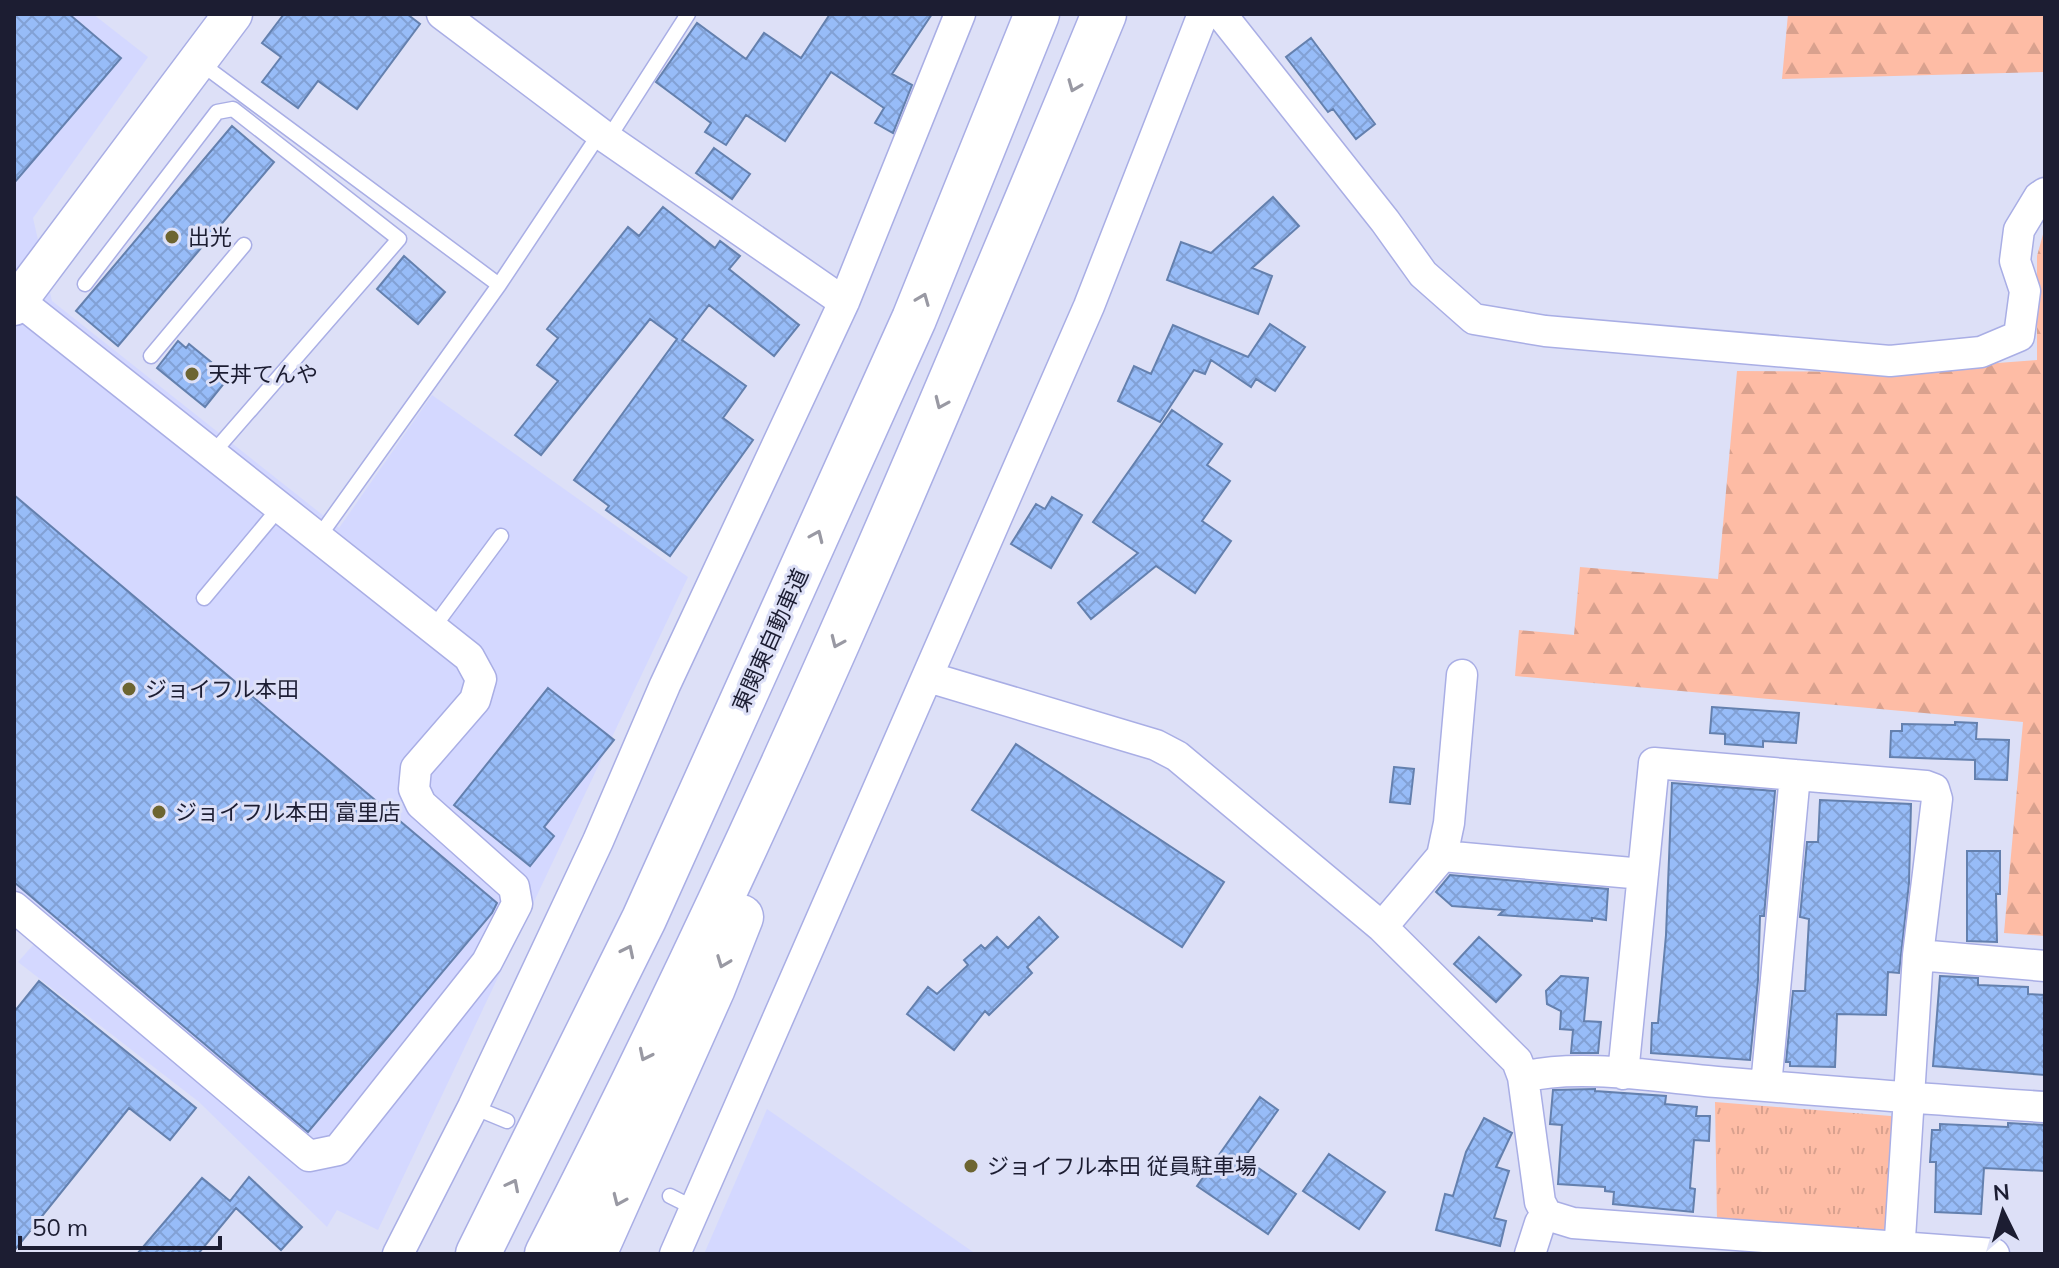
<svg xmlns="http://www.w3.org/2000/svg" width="2059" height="1268" viewBox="0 0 2059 1268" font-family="Mulish,'Noto Sans JP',sans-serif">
<defs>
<pattern id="grass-tufts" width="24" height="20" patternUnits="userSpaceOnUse" patternTransform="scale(2)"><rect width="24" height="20" fill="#febca5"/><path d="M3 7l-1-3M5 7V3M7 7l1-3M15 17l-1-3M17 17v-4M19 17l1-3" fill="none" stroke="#d9a18e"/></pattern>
<pattern id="forest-firs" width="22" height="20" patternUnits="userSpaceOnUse" patternTransform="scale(2)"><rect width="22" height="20" fill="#febca5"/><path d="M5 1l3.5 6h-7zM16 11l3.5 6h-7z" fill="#d9a18e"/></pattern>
<pattern id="building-cross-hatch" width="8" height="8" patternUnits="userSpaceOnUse" patternTransform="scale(2)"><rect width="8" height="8" fill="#97bcf8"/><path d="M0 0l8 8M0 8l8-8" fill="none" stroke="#82a1d5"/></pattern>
</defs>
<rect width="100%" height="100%" fill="#dde0f7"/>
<path fill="#d4d8ff" d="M14 14H93L148 57 33 218 52 301 339 528 432 395 688 577 378 1230 337 1210 327 1227 199 1102 18 962 34 944 14 924Z
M767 1109 976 1254H704Z"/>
<path fill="url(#grass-tufts)" d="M1715 1102 1891 1116 1899 1123 1892 1232 1717 1221Z"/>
<path fill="url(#forest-firs)" d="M1788 14H2045V72L1782 79Z
M2045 227V936L2004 933 2023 722 1515 676 1519 630 1574 635 1580 567 1718 579 1737 371 1878 372 2037 360V256Z"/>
<path fill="url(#building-cross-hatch)" stroke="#6480ae" stroke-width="2" d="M14 14H69L121 58 14 183Z
M284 14H407L420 24 357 109 318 81 298 108 262 82 281 57 262 43Z
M830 14H932L892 74 912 85 893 133 875 123 884 108 831 72 785 141 746 115 726 145 705 132 711 123 656 82 697 23 746 59 764 33 801 58Z
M1311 38 1375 124 1356 139 1333 109 1328 112 1286 57Z
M232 126 274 162 118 346 76 311Z
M714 148 750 174 732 199 696 173Z
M1273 197 1299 226 1252 268 1272 276 1258 314 1167 280 1181 242 1211 253Z
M663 207 715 248 720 241 740 256 729 269 799 325 774 356 709 305 682 340 746 386 723 418 753 440 670 556 606 510 609 506 574 480 677 339 650 319 541 455 515 435 558 381 537 365 558 338 547 329 628 227 639 236Z
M404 256 445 292 418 324 377 289Z
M1270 324 1305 347 1275 391 1256 379 1251 387 1211 360 1205 374 1194 370 1160 422 1118 401 1134 366 1151 374 1173 325 1248 357Z
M178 341 186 348 189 344 211 362 208 366 226 381 205 407 157 368Z
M1172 410 1222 444 1207 465 1230 481 1202 521 1231 541 1195 593 1156 566 1091 619 1078 603 1138 553 1093 522Z
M14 495 497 903 492 913 308 1132 14 882Z
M1052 497 1082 515 1051 568 1011 544 1036 504 1045 509Z
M548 688 614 740 544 827 554 836 530 866 454 805Z
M1712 707 1799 713 1796 743 1763 741V747L1725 744V734L1710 733Z
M1955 722 1977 723 1976 739 2009 740 2007 780 1975 779V760L1890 757 1891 731H1902V724L1955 725Z
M1016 744 1224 882 1182 947 972 810Z
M1394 767 1414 769 1410 804 1390 802Z
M1672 783 1775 791 1764 916H1760L1758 980 1750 1060 1651 1053 1652 1023H1658L1666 935Z
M1820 800 1911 804 1909 883 1899 973 1888 972 1886 1015 1837 1014 1835 1067 1790 1066V1062H1786L1793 991H1805L1809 919 1800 917 1807 842H1818Z
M1967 851H2000V894H1996L1997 942 1967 941Z
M1450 875 1608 889 1606 920 1592 918V921L1499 915 1504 910 1452 906 1436 892Z
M1039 917 1058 937 1027 967 1032 973 989 1015 985 1011 954 1050 907 1014 928 987 937 994 968 965 964 960 981 945 985 949 997 937 1008 948Z
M1479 937 1521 975 1496 1002 1454 964Z
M1561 976 1588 978 1584 1021 1601 1022 1598 1053H1571L1573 1030 1560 1029 1561 1011 1547 1004 1546 991Z
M1940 976 1978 978V985L2028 987V994L2045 995V1075L1933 1066Z
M39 981 196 1108 170 1140 129 1108 14 1251V1012Z
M1595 1089V1091L1666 1096 1665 1104 1697 1107 1696 1116H1710L1709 1141 1694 1140 1690 1188 1695 1189 1693 1212 1613 1204 1614 1192 1605 1191V1187L1558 1184 1562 1125 1550 1124 1553 1090Z
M1260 1097 1278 1110 1244 1158 1296 1194 1268 1234 1197 1186Z
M1484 1118 1512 1133 1496 1167 1509 1171 1494 1218 1506 1221 1500 1246 1436 1230 1445 1194 1453 1196 1466 1152Z
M2008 1123 2045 1125V1171L1984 1168 1981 1214 1935 1212 1936 1162H1930L1932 1130H1940V1124L2008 1127Z
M1329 1154 1385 1192 1359 1229 1303 1191Z
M249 1177 302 1227 281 1250 236 1208 198 1254H137L202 1178 230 1201Z"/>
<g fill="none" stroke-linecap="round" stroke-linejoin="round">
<g stroke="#a9aee5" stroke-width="17">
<path id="service" d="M199 62 499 285
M608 139 688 14
M85 284 217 112 233 109 399 239 212 454
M151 356 244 245
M318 538 499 285 600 133
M204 598 280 507
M433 628 501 536
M473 1107 507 1121
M670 1196 694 1208"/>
</g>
<g stroke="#a9aee5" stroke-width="33">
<path id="minor" d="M442 14 608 139 844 302
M1221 14 1385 221 1423 274 1474 319 1545 331 1890 361 1981 352 2019 336 2025 291 2015 261 2019 230 2039 197 2045 193
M928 677 1156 745 1177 756 1382 927 1517 1061 1523 1077 1540 1202 1547 1215 1573 1223 1994 1254
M1442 856 1643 874
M14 907 309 1156 338 1150 487 962 517 904 514 887 421 804 414 789 416 768 475 700 481 679 469 657 18 300
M1382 927 1442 856 1449 823 1462 675
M1918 955 2045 966
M1623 1074 1654 763 1926 786 1934 789 1937 799 1918 955 1899 1254
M1523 1077C1579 1063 1658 1077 1717 1082 1826 1091 1935 1100 2045 1107
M1766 1086 1795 775
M398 1254 473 1107 598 841 665 685 844 302 960 14
M675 1254 1089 306 1203 14
M1530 1254 1540 1223 1547 1215"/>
</g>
<g stroke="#a9aee5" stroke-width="41">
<path id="tertiary" d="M14 306 233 14"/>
</g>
<g stroke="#a9aee5" stroke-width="47">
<path id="motorway" d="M478 1254 644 919 914 319 1037 14
M547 1254C755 851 931 433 1104 14
M594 1254 713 988 741 917"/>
</g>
<use href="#service" stroke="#fff" stroke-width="14"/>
<use href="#minor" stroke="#fff" stroke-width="30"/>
<use href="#tertiary" stroke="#fff" stroke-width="38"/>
<use href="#motorway" stroke="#fff" stroke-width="44"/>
</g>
<defs><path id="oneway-chevron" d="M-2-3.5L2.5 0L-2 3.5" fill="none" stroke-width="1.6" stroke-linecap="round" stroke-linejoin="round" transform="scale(2)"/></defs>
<g stroke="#9999a3">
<use href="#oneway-chevron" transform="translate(1074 86) rotate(112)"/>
<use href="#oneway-chevron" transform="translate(923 299) rotate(-68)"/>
<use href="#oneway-chevron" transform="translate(941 403) rotate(114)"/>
<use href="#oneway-chevron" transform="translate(817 536) rotate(-66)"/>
<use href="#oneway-chevron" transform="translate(837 642) rotate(114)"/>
<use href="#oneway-chevron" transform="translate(628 951) rotate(-64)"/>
<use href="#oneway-chevron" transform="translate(723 962) rotate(111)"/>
<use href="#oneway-chevron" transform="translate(645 1055) rotate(116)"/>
<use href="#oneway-chevron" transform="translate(513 1185) rotate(-63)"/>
<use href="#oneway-chevron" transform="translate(619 1200) rotate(114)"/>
</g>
<g fill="#6d6531" stroke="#dde0f7" stroke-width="3">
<circle cx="172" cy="237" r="8"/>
<circle cx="192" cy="374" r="8"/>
<circle cx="129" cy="689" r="8"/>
<circle cx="159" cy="812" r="8"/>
<circle cx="971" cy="1166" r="8"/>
</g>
<g text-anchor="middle" stroke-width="6" stroke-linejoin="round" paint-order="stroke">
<g font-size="22" fill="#1c1d32" stroke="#dde0f7" text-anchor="start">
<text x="188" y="245">出光</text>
<text x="208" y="382">天丼てんや</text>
<text x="145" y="697">ジョイフル本田</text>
<text x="175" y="820">ジョイフル本田 富里店</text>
<text x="987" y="1174">ジョイフル本田 従員駐車場</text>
</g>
<g font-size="22" fill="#1c1d32" stroke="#dde0f7">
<text transform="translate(770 640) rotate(-66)" y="8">東関東自動車道</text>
</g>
</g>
<rect width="2059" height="1268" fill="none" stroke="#1c1d32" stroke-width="32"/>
<g transform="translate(2003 1212) rotate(355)" stroke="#dde0f7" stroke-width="6" paint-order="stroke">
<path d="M0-6L14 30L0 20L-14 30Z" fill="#1c1d32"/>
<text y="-12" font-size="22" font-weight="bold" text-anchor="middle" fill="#1c1d32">N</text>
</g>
<path d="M20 1236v12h200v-12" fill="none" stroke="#1c1d32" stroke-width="4"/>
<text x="32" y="1236" font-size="24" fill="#1c1d32" stroke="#dde0f7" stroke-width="6" paint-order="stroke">50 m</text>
</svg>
